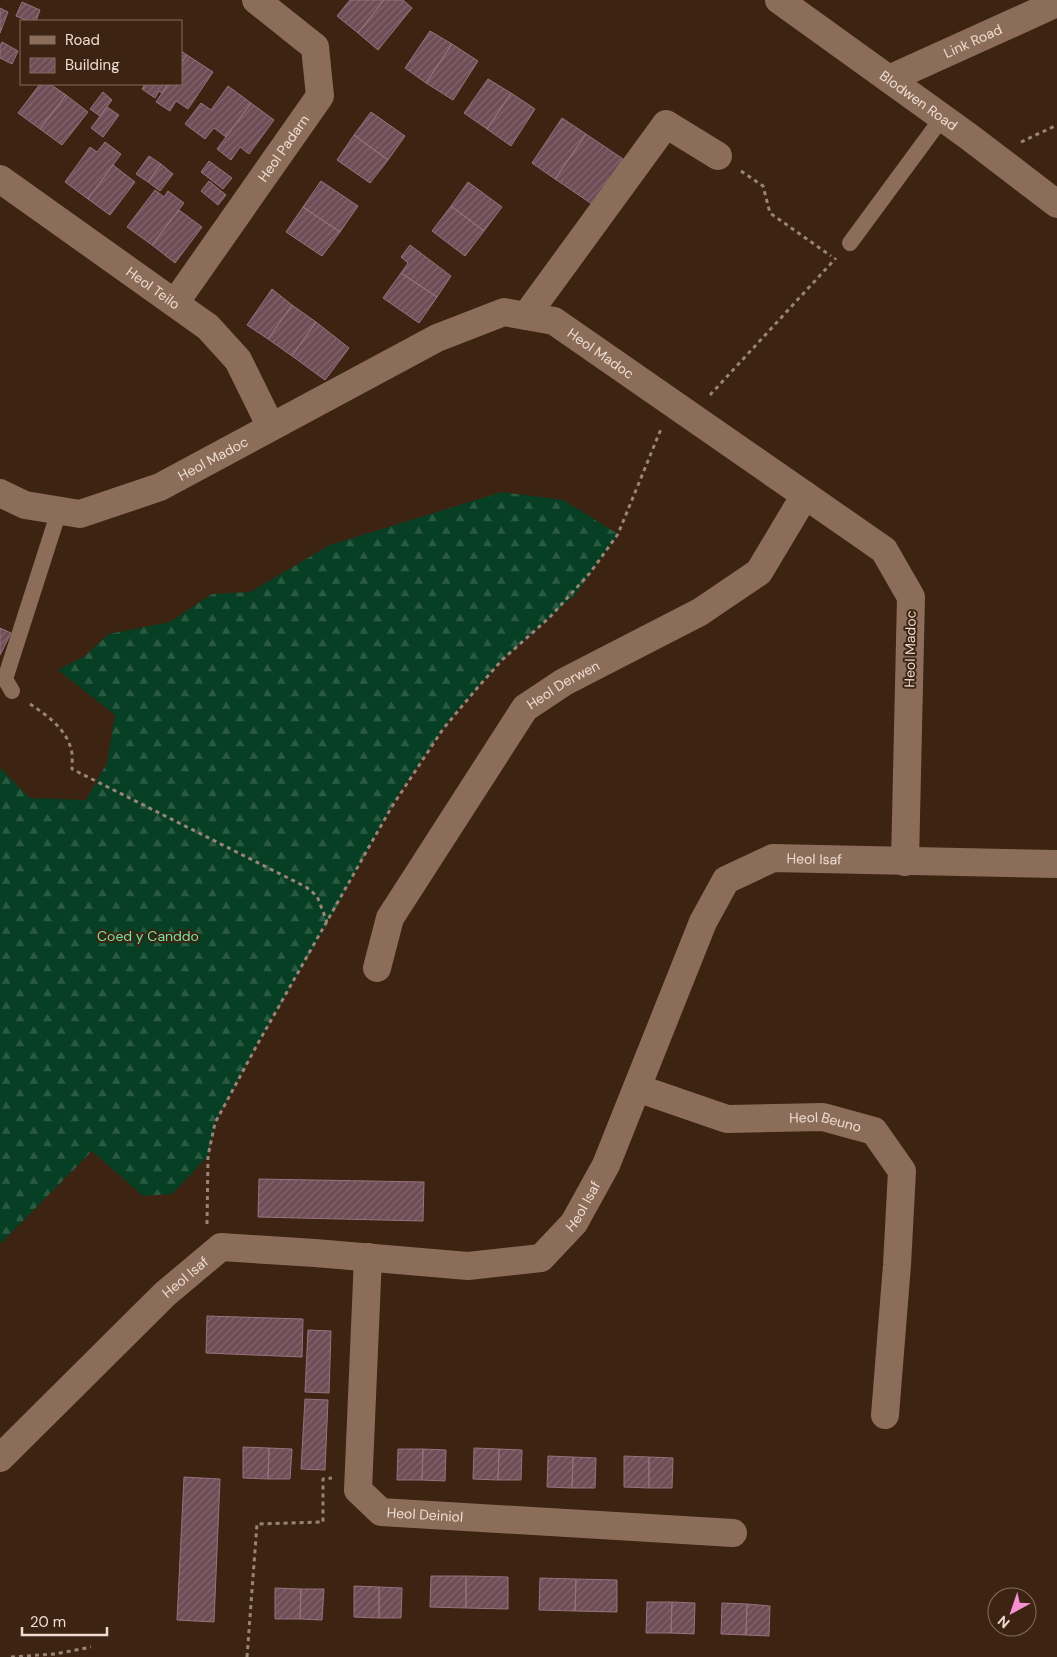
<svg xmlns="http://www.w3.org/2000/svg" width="1057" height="1657" viewBox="0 0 1057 1657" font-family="'DM Sans',sans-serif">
<defs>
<pattern id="forest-firs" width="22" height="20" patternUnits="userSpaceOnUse" patternTransform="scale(1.25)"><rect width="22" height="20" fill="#073f24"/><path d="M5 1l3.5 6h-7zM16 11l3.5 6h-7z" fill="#2b5a43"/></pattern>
<pattern id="building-hatch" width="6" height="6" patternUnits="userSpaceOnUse" patternTransform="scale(1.25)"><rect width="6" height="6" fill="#6f4d57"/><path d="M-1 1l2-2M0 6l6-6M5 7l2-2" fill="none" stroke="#84666e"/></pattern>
</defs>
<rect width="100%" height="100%" fill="#3c2312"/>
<path fill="url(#forest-firs)" d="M502 492 563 500 618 534 577 593 502 660 451 718 401 790 326 926 257 1045 215 1123 208 1156 172 1194 143 1196 92 1151 0 1244V768L30 798 86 800 107 763 115 715 58 670 85 656 109 634 170 622 212 594 250 592 330 545Z"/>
<path fill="url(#building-hatch)" stroke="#98737e" d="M350 0H384L358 33 337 16Z
M384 0H403L412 8 378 50 358 33Z
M22 2 40 10 36 21H28L16 16Z
M0 8 8 12 0 33Z
M430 31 452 44 426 83 405 68Z
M2 42 18 51 12 64 0 58V46Z
M452 44 478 61 453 100 426 83Z
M181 51 187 55 181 63Z
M187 55 213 72 188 109 176 101 170 111 156 102 168 84H181V63Z
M488 79 511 93 487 129 464 113Z
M40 84H50L66 95 40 129 18 113Z
M145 84H168L162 93 159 91 155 98 142 89Z
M228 86 251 103 226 137 214 128 205 139 185 124 201 103 211 110Z
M103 92 112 100 100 116 90 109Z
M511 93 535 109 511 146 487 129Z
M66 95 88 112 62 145 40 129Z
M251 103 274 120 249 154 240 147 231 160 217 149Z
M107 107 119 115 103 137 91 128Z
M371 112 405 136 388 160 354 135Z
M562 118 586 134 555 179 532 163Z
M586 134 623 159 592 204 555 179Z
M354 135 388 160 370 183 337 160Z
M105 142 121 154 88 199 65 182 90 147 97 152Z
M149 156 161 164 148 182 136 174Z
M209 161 232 178 223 189 201 172Z
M161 164 173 174 160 191 148 182Z
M113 165 135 182 110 215 88 199Z
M209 181 226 195 218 205 201 191Z
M321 181 358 206 340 232 303 207Z
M468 182 502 207 484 231 451 206Z
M155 190 164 197 168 191 184 203 152 245 127 227Z
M451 206 484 231 465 256 432 231Z
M303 207 340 232 322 256 286 232Z
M179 210 202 227 175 263 152 245Z
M410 245 451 276 437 297 401 273 408 263 401 257Z
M401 273 437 297 419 323 383 298Z
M272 289 292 305 268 339 247 325Z
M292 305 316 322 292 356 268 339Z
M316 322 349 348 325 380 292 356Z
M0 628 11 633 0 655Z
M259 1179 424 1182 423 1221 258 1217Z
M207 1316 303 1319 302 1357 206 1353Z
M308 1330 331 1331 329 1393 305 1392Z
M305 1399 328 1400 325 1470 301 1469Z
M243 1447 269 1448 268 1479 243 1478Z
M269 1448 292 1449 290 1479H268Z
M474 1448 499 1449 498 1480 473 1479Z
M398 1449H423L422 1480H397Z
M423 1449 446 1450 445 1481 422 1480Z
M499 1449 522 1450 521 1480H498Z
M548 1456 573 1457 572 1488 547 1487Z
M624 1456 649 1457V1488L624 1487Z
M573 1457 596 1458 595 1488H572Z
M649 1457 673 1458 672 1488H649Z
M184 1477 220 1479 214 1622 177 1620Z
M431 1576H466V1608L430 1607Z
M466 1576 508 1577V1609L466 1608Z
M540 1578 576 1579 575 1611 539 1610Z
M576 1579 617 1580V1612L575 1611Z
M354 1586 379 1587V1618L354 1617Z
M379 1587 402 1588 401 1618H379Z
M275 1588 301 1589 300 1619H275Z
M301 1589H324L322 1620 300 1619Z
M647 1602H672L671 1633H646Z
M672 1602 695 1603 694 1634 671 1633Z
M722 1603 747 1604 746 1635 721 1634Z
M747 1604 770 1606 769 1636 746 1635Z"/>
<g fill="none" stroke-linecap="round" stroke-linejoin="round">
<path stroke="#9a8477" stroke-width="3" stroke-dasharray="4 4" stroke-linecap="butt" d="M1021 142 1057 125
M741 171 763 186 770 213 831 256
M710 395 836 258
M30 704C47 715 66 729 71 749 73 755 72 763 72 769L306 887 317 896 327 922
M207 1224 208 1156 215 1123 257 1045 391 808 443 729 478 687 502 660 549 618 590 573 618 534 661 429
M11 1657 55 1654 91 1647
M247 1657 257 1524 323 1522V1479L332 1478"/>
<path stroke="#8b6d5a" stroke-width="16" d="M850 243 942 118
M12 691 5 679 59 511"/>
<g stroke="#8b6d5a" stroke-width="28">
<path id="s1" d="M779 0 968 136 1057 204"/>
<path id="s2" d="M889 79 1057 3"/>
<path id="s3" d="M0 179 208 327 238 360 271 427"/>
<path id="s4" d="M175 303 320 96 315 47 256 0"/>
<path d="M526 316 666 124 718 156"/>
<path id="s5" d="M0 493 25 505 80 514 160 487 437 338 504 312 554 321 884 550 911 597 905 862"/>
<path id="s6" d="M377 968 390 918 525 708 564 682 700 612 759 572 805 495"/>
<path id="s7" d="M637 1088 727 1119 823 1117 874 1131 902 1171 897 1265 885 1415"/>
<path id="s8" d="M368 1257 358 1490 381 1512 733 1533"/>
<path id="s9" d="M0 1458 165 1294 221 1247 315 1253 468 1266 541 1258 574 1223 606 1165 703 922 726 880 773 858 1057 864"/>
</g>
</g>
<g text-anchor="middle" stroke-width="4" stroke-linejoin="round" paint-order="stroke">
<g font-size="14" fill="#eedcd2" stroke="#3c2312">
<text dy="5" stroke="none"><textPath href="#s2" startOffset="92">Link Road</textPath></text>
<text dy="5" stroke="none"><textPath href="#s1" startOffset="172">Blodwen Road</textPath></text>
<text dy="5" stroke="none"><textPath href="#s4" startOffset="189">Heol Padarn</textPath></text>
<text dy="5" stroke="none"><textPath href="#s3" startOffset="188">Heol Teilo</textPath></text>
<text dy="5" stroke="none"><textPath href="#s5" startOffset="662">Heol Madoc</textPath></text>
<text dy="5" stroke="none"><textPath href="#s5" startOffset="228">Heol Madoc</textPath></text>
<text transform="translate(910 649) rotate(-89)" y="5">Heol Madoc</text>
<text dy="5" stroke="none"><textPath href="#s6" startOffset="346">Heol Derwen</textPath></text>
<text dy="5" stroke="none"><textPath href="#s9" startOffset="1144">Heol Isaf</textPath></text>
<text dy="5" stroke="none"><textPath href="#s7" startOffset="194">Heol Beuno</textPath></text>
<text dy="5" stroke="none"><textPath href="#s9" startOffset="694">Heol Isaf</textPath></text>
<text dy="5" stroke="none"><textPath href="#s9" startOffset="259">Heol Isaf</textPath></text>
<text dy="5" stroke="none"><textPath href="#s8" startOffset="309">Heol Deiniol</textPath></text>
</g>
<g font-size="14" fill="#77e3a3" stroke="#3c2312">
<text x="148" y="941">Coed y Canddo</text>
</g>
</g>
<rect x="20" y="20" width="162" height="65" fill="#3c2312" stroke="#836d5f"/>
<rect x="30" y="36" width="25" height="8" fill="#8b6d5a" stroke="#836d5f"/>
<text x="65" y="45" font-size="15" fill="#eedcd2">Road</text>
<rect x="30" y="58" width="25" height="15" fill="url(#building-hatch)" stroke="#836d5f"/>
<text x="65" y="70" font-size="15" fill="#eedcd2">Building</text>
<g transform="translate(1012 1612) rotate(220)"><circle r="24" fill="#3c2312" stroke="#836d5f"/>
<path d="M0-4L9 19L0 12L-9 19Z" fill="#f591d2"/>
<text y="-8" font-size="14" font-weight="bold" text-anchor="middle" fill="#eedcd2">N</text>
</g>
<path d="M22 1627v8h85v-8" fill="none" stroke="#eedcd2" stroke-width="2.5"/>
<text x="30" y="1627" font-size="15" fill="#eedcd2" stroke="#3c2312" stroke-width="4" paint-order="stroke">20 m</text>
</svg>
